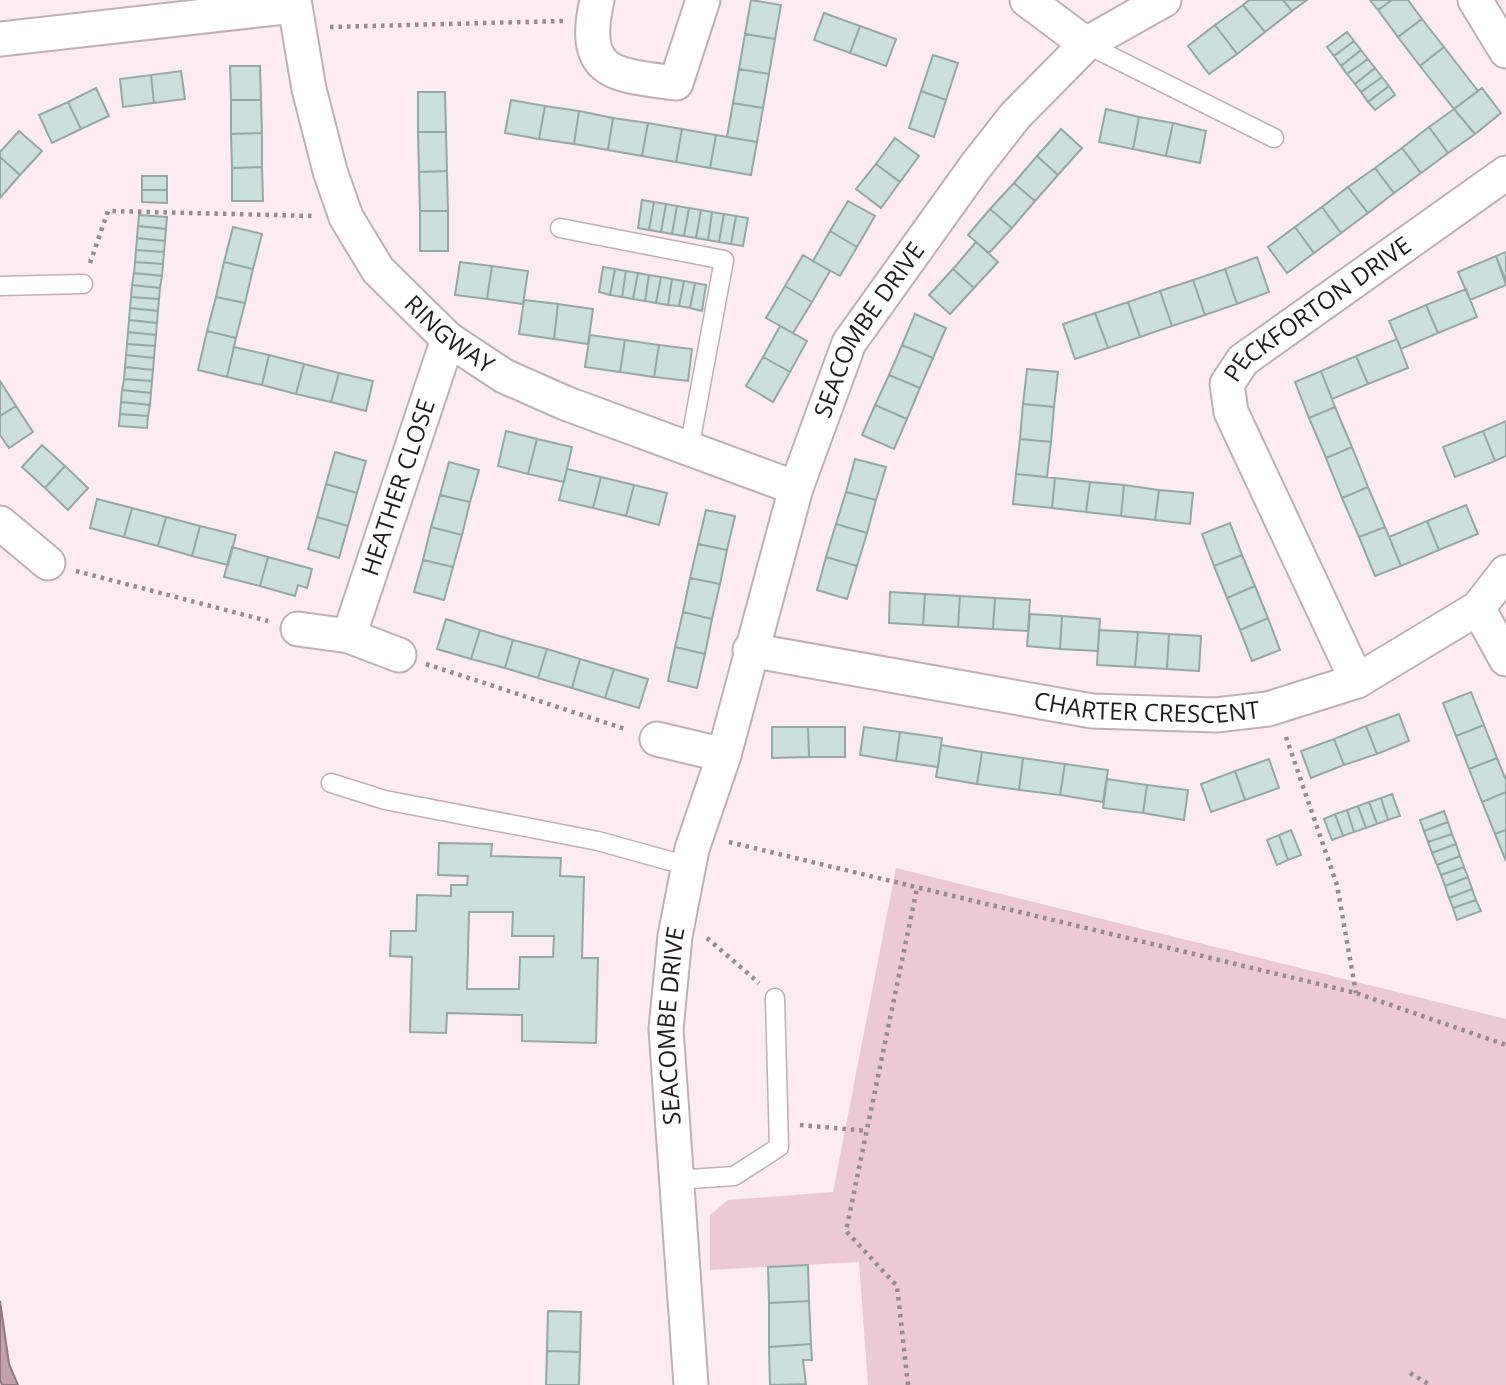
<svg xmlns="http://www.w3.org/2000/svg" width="1506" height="1385" viewBox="0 0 1506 1385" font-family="'Open Sans',sans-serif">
<rect width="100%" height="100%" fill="#fcebf1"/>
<path fill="#ebcad5" d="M896 868 1506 1019V1385H868L859 1262 710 1270V1215L728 1200 833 1192Z"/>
<path fill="#c19fab" stroke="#917780" stroke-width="2" d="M0 1301 9 1364 18 1385H2L0 1380Z"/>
<path fill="#cddfda" stroke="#96a8a4" stroke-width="2" fill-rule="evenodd" d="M751 0 781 5 775 39 745 34Z
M1249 0H1283L1292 11 1265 32 1243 5Z
M1283 0H1307L1292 11Z
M1370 0H1392L1378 10Z
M1392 0H1408L1422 19 1398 37 1378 10Z
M1243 5 1265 32 1237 54 1215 25Z
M824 13 860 26 850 53 814 40Z
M1422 19 1444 47 1420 66 1398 37Z
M1215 25 1237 54 1209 74 1188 46Z
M860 26 896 39 886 66 850 53Z
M1347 32 1354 41 1334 56 1327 47Z
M745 34 775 39 769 74 739 69Z
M1354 41 1361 50 1341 66 1334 56Z
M1444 47 1478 91 1454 109 1420 66Z
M1361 50 1368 59 1347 74 1341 66Z
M933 55 958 63 946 100 921 91Z
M1368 59 1375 68 1355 84 1347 74Z
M230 66H260L261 100H231Z
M1375 68 1382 77 1361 92 1355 84Z
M739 69 769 74 763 108 733 103Z
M181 71 185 99 154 103 151 75Z
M151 75 154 103 123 107 120 79Z
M1382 77 1389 86 1368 102 1361 92Z
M1389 86 1395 95 1375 110 1368 102Z
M96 88 109 116 81 129 68 102Z
M1482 88 1501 113 1475 134 1454 109Z
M921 91 946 100 934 137 909 128Z
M418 92H445L446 132H418Z
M231 100H261L262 133 231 134Z
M511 100 545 106 539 139 505 133Z
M68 102 81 129 52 143 39 115Z
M733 103 763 108 757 142 727 137Z
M545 106 579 111 574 144 539 139Z
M1106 109 1139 117 1133 149 1099 142Z
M1454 109 1475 134 1448 153 1429 127Z
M579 111 613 118 608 150 574 144Z
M1139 117 1173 123 1166 156 1133 149Z
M613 118 648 123 642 156 608 150Z
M648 123 682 129 676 162 642 156Z
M1173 123 1206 131 1200 163 1166 156Z
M1429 127 1448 153 1421 173 1402 148Z
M682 129 716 135 710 168 676 162Z
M1061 129 1082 148 1058 175 1037 156Z
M19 131 42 151 20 175 0 157V152Z
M418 132H446L447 171 419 172Z
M262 133V167L232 168 231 134Z
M716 135 757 142 751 175 710 168Z
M895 138 919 156 900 182 876 164Z
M1402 148 1421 173 1394 193 1375 168Z
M1037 156 1058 175 1035 201 1014 183Z
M0 157 20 175 0 198Z
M876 164 900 182 881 208 856 189Z
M262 167 263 201H232V168Z
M1375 168 1394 193 1368 213 1348 187Z
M447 171 448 211H420L419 172Z
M142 176H167V190H142Z
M1014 183 1035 201 1012 228 990 209Z
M1348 187 1368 213 1341 233 1322 207Z
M142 190H167V203L142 202Z
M642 200 654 202 649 230 638 228Z
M848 201 875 216 857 247 830 231Z
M654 202 666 204 661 232 649 230Z
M666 204 677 206 672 234 661 232Z
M677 206 689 208 684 236 672 234Z
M1322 207 1341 233 1314 253 1295 227Z
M689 208 701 210 696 238 684 236Z
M990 209 1012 228 989 253 968 235Z
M701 210 712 212 708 240 696 238Z
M420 211H448V251H420Z
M712 212 724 214 719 242 708 240Z
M724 214 736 216 731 244 719 242Z
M139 215 167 217 166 229 138 226Z
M736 216 748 218 743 246 731 244Z
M138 226 166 229 165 241 137 238Z
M233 227 262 234 253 269 224 262Z
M1295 227 1314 253 1287 273 1268 247Z
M830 231 857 247 840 276 813 261Z
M137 238 165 241 164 252 136 250Z
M976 242 998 262 974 288 953 269Z
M136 250 164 252 163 264 135 262Z
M1506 252V281L1496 256Z
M803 255 830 271 812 302 785 286Z
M1496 256 1506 285 1470 300 1458 272Z
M1257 257 1269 292 1237 304 1225 269Z
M135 262 163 264 162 276 134 273Z
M224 262 253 269 245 303 216 297Z
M460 262 492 266 487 299 455 295Z
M492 266 528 271 523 304 487 299Z
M603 267 615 269 610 295 599 292Z
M615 269 626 271 622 297 610 295Z
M953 269 974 288 950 314 929 295Z
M1225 269 1237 304 1205 315 1193 280Z
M626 271 638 273 633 299 622 297Z
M134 273 162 276 160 288 132 285Z
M638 273 649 275 645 301 633 299Z
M649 275 661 277 656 303 645 301Z
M661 277 672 279 668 305 656 303Z
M672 279 684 281 679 306 668 305Z
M1193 280 1205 315 1172 326 1160 291Z
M684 281 695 283 690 308 679 306Z
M695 283 706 285 702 311 690 308Z
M132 285 160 288 159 299 131 297Z
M785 286 812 302 793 333 766 318Z
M1466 289 1477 317 1438 333 1426 305Z
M1160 291 1172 326 1140 337 1128 302Z
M131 297 159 299 158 311 130 308Z
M216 297 245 303 236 338 207 331Z
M524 300 558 304 554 339 519 334Z
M1128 302 1140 337 1108 348 1095 313Z
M558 304 593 309 588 344 554 339Z
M1426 305 1438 333 1401 349 1389 321Z
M130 308 158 311 157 323 129 320Z
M1095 313 1108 348 1075 359 1063 324Z
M915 314 946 328 933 358 902 345Z
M129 320 157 323 156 335 128 332Z
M780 326 807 341 790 372 763 357Z
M207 331 236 338 227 377 198 370Z
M128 332 156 335 155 346 127 344Z
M590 335 625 340 620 372 585 367Z
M1397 339 1408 368 1368 384 1356 356Z
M625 340 659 345 654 377 620 372Z
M127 344 155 346 154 358 126 355Z
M659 345 692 349 688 381 654 377Z
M902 345 933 358 920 388 889 375Z
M234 347 269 355 262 385 227 377Z
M126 355 154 358 153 370 125 367Z
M269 355 304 364 296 394 262 385Z
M1356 356 1368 384 1332 399 1321 371Z
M763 357 790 372 773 402 746 386Z
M304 364 339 373 331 402 296 394Z
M125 367 153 370 152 381 124 379Z
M1027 369 1058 372 1054 407 1023 404Z
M1321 371 1335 407 1309 418 1295 382Z
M339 373 373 381 366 411 331 402Z
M889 375 920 388 907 419 875 405Z
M124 379 152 381 151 393 122 390Z
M0 381 16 406 0 416Z
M122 390 151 393 150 405 121 402Z
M121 402 150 405 148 416 120 414Z
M1023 404 1054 407 1051 442 1020 439Z
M875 405 907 419 894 449 862 435Z
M16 406 33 432 9 448 0 435V416Z
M1335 407 1352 447 1326 458 1309 418Z
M120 414 148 416 147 428 119 426Z
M1506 421V456L1495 461 1483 431Z
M506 431 537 439 528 474 498 466Z
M1483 431 1495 461 1455 477 1443 447Z
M537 439 572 447 564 482 528 474Z
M1020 439 1051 442 1047 477 1016 474Z
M42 445 65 466 45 488 22 467Z
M1352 447 1368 487 1342 498 1326 458Z
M335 452 366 461 357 493 326 484Z
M855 459 886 467 876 500 846 492Z
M449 462 479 470 470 502 440 495Z
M65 466 88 488 68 510 45 488Z
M567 469 601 477 593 508 559 500Z
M1016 474 1055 478 1052 508 1013 504Z
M601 477 634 485 626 516 593 508Z
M1055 478 1090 482 1086 512 1052 508Z
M1090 482 1124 485 1121 516 1086 512Z
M326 484 357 493 348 526 317 517Z
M634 485 667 493 659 525 626 516Z
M1124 485 1159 490 1155 520 1121 516Z
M1368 487 1385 527 1359 537 1342 498Z
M1159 490 1193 493 1190 524 1155 520Z
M846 492 876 500 867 533 836 524Z
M440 495 470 502 462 535 431 527Z
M97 499 132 508 124 537 90 528Z
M1466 505 1478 534 1439 550 1427 521Z
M132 508 166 517 158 546 124 537Z
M706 510 735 516 727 550 698 544Z
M166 517 200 526 192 556 158 546Z
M317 517 348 526 339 558 308 549Z
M1427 521 1439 550 1401 566 1389 537Z
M1230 523 1242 555 1214 566 1202 534Z
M836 524 867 533 857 566 826 557Z
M200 526 236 535 228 565 192 556Z
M431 527 462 535 453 567 423 560Z
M1385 527 1401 566 1375 576 1359 537Z
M698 544 727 550 720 584 690 578Z
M232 547 268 557 260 586 224 577Z
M1242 555 1255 586 1227 598 1214 566Z
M268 557 312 569 307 588 298 585 295 596 260 586Z
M826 557 857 566 847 599 817 590Z
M423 560 453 567 444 600 414 592Z
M690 578 720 584 712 619 683 612Z
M1255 586 1268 618 1240 630 1227 598Z
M890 592 925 594 923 625 889 623Z
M925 594 960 596 958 627 923 625Z
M960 596 995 598 993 629 958 627Z
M995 598 1030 600 1028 631 993 629Z
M683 612 712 619 705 654 675 647Z
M1030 614 1062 616 1060 649 1027 646Z
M1062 616 1100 619 1098 651 1060 649Z
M1268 618 1280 650 1252 661 1240 630Z
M446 619 480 630 471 659 437 649Z
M480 630 513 640 505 668 471 659Z
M1099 630 1138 632 1135 667 1097 665Z
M1138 632 1169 634 1167 669 1135 667Z
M1169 634 1201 636 1199 671 1167 669Z
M513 640 547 649 538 678 505 668Z
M675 647 705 654 697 688 668 681Z
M547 649 580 659 572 688 538 678Z
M580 659 614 669 605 698 572 688Z
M614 669 648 679 639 708 605 698Z
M1471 692 1484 725 1456 736 1443 703Z
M1399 714 1409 741 1377 754 1366 726Z
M1484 725 1497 758 1469 769 1456 736Z
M1366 726 1377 754 1344 765 1334 739Z
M772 727H808L809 757 772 758Z
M808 727H845V757H809Z
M864 727 900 732 896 761 860 755Z
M900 732 942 738 938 767 896 761Z
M1334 739 1344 765 1311 778 1301 751Z
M941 745 982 752 977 784 936 777Z
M982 752 1023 758 1019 790 977 784Z
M1023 758 1065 764 1060 795 1019 790Z
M1497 758 1506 780V792L1482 802 1469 769Z
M1269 759 1279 788 1245 800 1235 771Z
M1065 764 1108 770 1103 802 1060 795Z
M1235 771 1245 800 1211 812 1201 784Z
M1107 779 1147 785 1143 813 1103 808Z
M1147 785 1188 790 1184 820 1143 813Z
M1506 792V830L1495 834 1482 802Z
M1392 794 1400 816 1388 820 1381 798Z
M1381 798 1388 820 1377 824 1369 802Z
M1369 802 1377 824 1366 828 1358 806Z
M1358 806 1366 828 1354 832 1347 810Z
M1347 810 1354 832 1343 836 1335 814Z
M1444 811 1448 822 1424 831 1420 820Z
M1335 814 1343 836 1332 840 1324 819Z
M1448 822 1452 834 1428 842 1424 831Z
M1291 830 1301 855 1288 860 1279 835Z
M1506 830V861L1495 834Z
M1452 834 1456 844 1432 853 1428 842Z
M1279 835 1288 860 1277 865 1267 840Z
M439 843 492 844 491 856 561 858 560 876 584 877 582 958H598L596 1043 522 1041V1015L447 1013 446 1033 410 1032 412 957 390 956 391 931H416L417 895 451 896V885H467L468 876 438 875ZM469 912H513L512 936H554L553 957H520L519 989H467Z
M1456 844 1460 856 1437 865 1432 853Z
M1460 856 1464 867 1441 875 1437 865Z
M1464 867 1468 877 1445 886 1441 875Z
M1468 877 1472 889 1449 898 1445 886Z
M1472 889 1476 900 1453 908 1449 898Z
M1476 900 1481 911 1457 920 1453 908Z
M808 1265 809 1301 769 1303 768 1267Z
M809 1301 811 1344 769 1347V1303Z
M548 1311 581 1312 580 1352 547 1351Z
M811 1344 812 1360H803L806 1384 770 1385 769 1347Z
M547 1351 580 1352 579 1385H546Z"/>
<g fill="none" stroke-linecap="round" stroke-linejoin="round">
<g stroke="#c0b0b5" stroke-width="21">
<path id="lane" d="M1086 44 1274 138
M560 228 724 260 689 449
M0 286 83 284
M331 783 385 800 598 841 688 866
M676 1180 734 1176 779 1147 775 998"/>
</g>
<g stroke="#c0b0b5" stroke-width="37">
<g id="street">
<path id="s1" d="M294 0 309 89 330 171 346 217 378 270 448 339 504 376 565 403 796 488"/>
<path d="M597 0C580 75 614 75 676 83L703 0"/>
<path d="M1027 0 1086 44"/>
<path d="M1475 0 1506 51"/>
<path d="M0 39 294 6"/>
<path d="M0 523 48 563"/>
<path d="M1478 608 1506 659"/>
<path d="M298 629 349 636"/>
<path id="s2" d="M750 650 1092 711 1216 715 1268 709 1357 681 1478 608 1506 572"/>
<path id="s3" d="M399 655 349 636 448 339"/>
<path id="s4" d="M1357 681 1231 412 1227 384 1243 360 1506 173"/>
<path d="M657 739 724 755"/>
<path id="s5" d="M691 1385 666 1029 675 936 692 849 724 755 796 488 849 343 975 167 1015 116 1086 44 1164 0"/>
</g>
</g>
<path stroke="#978b8f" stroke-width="4.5" stroke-dasharray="3.5 5" stroke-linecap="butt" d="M330 27 563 21
M90 263 108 211 314 216
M76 571 268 621
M426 664 628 730
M1286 737 1337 885 1356 993
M729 842 1356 993 1506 1045
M707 938 759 983
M800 1125 867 1131
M1410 1373 1430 1385
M908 1385 897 1286 846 1231 917 888"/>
<use href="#lane" stroke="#fff" stroke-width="18"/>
<use href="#street" stroke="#fff" stroke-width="33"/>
</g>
<g text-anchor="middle" stroke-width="5" stroke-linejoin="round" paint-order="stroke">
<g font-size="24" fill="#211b1d" stroke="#fcebf1">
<text dy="8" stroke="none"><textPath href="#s4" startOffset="444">PECKFORTON DRIVE</textPath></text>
<text dy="8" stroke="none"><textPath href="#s5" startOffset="1090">SEACOMBE DRIVE</textPath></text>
<text dy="8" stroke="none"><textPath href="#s1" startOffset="382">RINGWAY</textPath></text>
<text dy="8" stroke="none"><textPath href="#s3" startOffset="210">HEATHER CLOSE</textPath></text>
<text dy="8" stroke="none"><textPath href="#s2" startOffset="402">CHARTER CRESCENT</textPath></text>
<text dy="8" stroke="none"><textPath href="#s5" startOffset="360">SEACOMBE DRIVE</textPath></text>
</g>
</g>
</svg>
